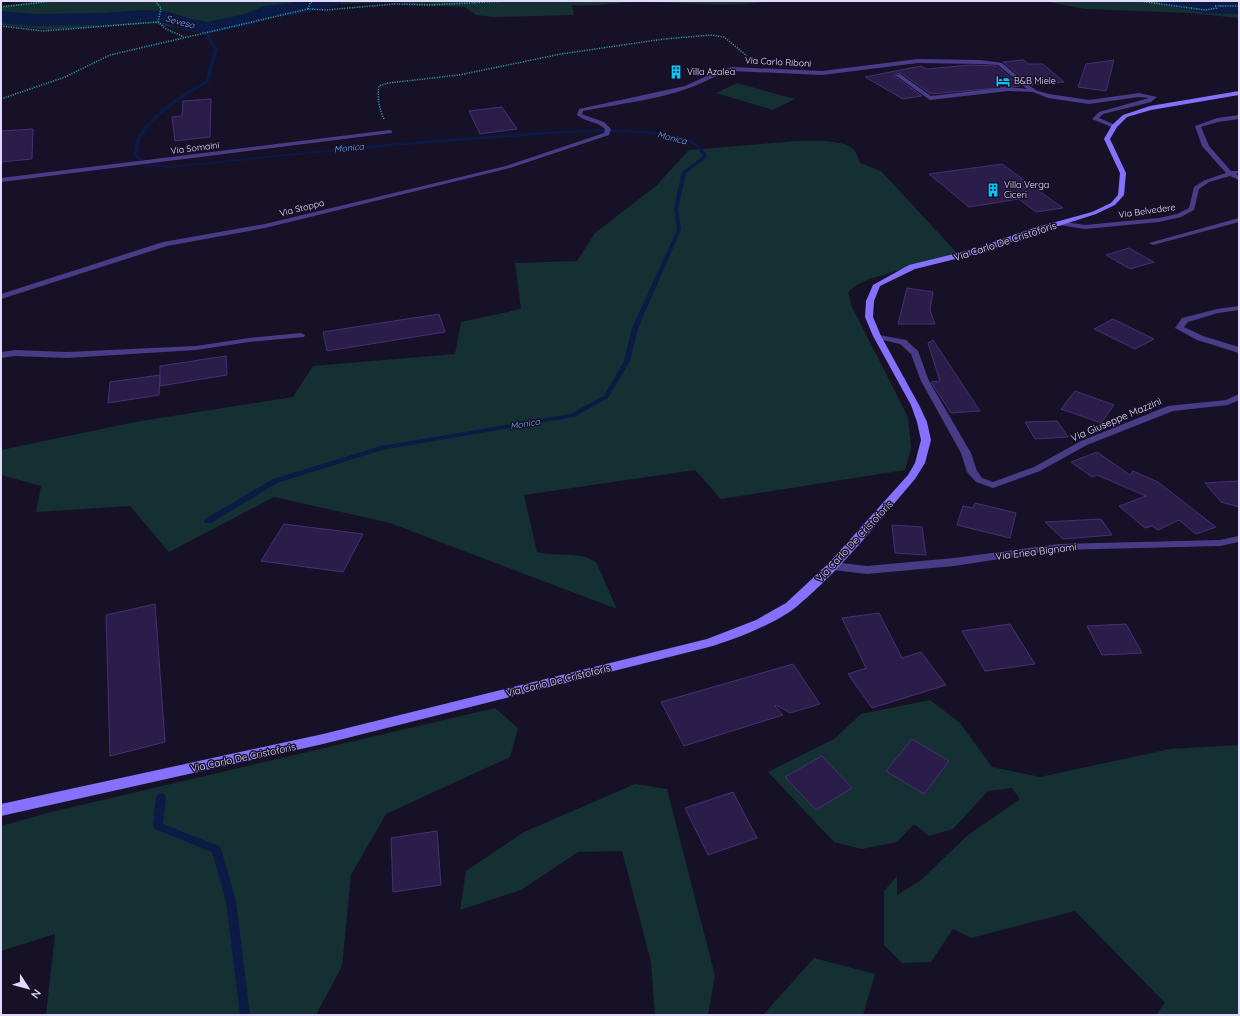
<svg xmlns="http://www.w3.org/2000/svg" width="1240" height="1016" viewBox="0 0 1240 1016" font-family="Quicksand,sans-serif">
<rect width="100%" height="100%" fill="#171128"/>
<path fill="#143032" d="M43 1H770C727 8 683 2 640 2 618 2 595 7 572 5L574 15 493 17 476 15 465 7 417 5 396 2 312 5 263 20 196 32 152 23 50 30 1 25V6Z
M1044 1H1239V18L1190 13 1085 9Z
M737 83 795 99 773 110 716 93Z
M797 141C811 141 842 139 853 149 857 152 858 158 860 163L881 171 957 253 869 279 857 285 848 292 852 307 908 417 911 448 905 470 721 499 695 470 524 495 537 552C556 557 579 551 596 562L617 609 390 523 274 497 169 552 130 506 36 512 41 486 1 475V450L135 422 293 397 313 366 455 354 461 322 521 309 515 263 577 261 595 233 656 186 689 150Z
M930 700 960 723 992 767 1040 777 1170 749 1239 745V1015H1156L1165 1003 1075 911 971 938 953 929 931 962 902 963 884 945V891L897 876V895L920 881 968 835 1020 799 1012 788 988 791 953 829 929 836 914 824 897 842 862 849 834 842 768 772 834 739 861 714Z
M495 708 518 728 510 757 386 814 351 875 342 966 316 1015H46L55 934 1 951V826L51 812Z
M635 784 667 789 715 976 708 1015H655L651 962 622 851 578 852 521 890 460 910 466 871 524 832Z
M814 958 875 974 863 1015H763Z"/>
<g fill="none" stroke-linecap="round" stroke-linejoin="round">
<path fill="#0c1a46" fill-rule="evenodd" d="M208 27 210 28V36L218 49 209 82 180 100 161 115 152 123 140 140 137 155 148 164 172 166C280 154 389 143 498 135 553 132 611 124 667 134 683 137 700 140 707 156V157L686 173 678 208 681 230 638 328 630 361 608 398 574 417 382 450 277 483 211 523H205L204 521 205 519 273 479 381 446 570 414 604 396 624 361 632 328 677 230 674 208 682 172 703 156C695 139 671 137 655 135 599 128 542 135 486 139 381 146 276 157 172 168L145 166 133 155C134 150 134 144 136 140 150 113 180 95 205 81L214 49 206 36V28Z
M161 793 164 794 166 797 163 824 219 846 221 849 236 901 250 1015H240L226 901 212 852 155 829 153 826 156 797 158 794Z"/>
<path fill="#0c1a46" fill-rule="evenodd" d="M299 1H342L339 5 295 15 269 17 258 23 208 34 180 29 164 23 142 22 103 25 36 26 1 23V11L36 14 103 13 142 10 167 11 191 19 208 22 245 14 264 6 292 3Z
M1159 1 1239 2V14L1205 13 1162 5Z"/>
</g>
<path fill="#2b1d49" stroke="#452f75" d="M1023 60 1029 64H1043L1064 82 1031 85 1003 62Z
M1114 60 1106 91 1078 87 1086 64Z
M970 65 997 66 1020 86 931 94 901 73 895 74 894 76 922 96 903 99 865 77 921 66 926 69Z
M211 99 210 137 175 141 172 117 182 116 183 101Z
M502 107 517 129 480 134 469 111Z
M33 129 32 159 1 162V131Z
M1002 164 1032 186 1063 208 1036 212 1019 199 969 207 929 174Z
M1129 248 1154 262 1130 269 1106 255Z
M907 288 933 292 930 310 935 324H898Z
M439 314 445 332 327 351 323 332Z
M1113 319 1154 339 1135 349 1094 329Z
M933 340 980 411 951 413 931 382 940 381 928 343Z
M226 356 227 375 160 386V366Z
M160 375 159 395 108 403 110 382Z
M1075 391 1114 405 1101 423 1061 409Z
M1057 421 1068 437 1035 439 1025 422Z
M1097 452 1130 475 1133 471 1158 482 1216 527 1196 534 1179 520 1158 530 1152 526 1145 528 1119 506 1146 496 1097 475 1092 477 1071 462Z
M1239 481V507L1221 502 1205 483Z
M975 503 1016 513 1010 538 957 525 963 506 973 508Z
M1101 519 1112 535 1063 539 1045 522Z
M284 524 363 534 343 572 261 561Z
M892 525 922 527 926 555 895 553Z
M155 604 165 742 110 756 106 615Z
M879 613 902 658 921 652 946 685 872 708 848 674 866 668 842 618Z
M1010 624 1035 664 985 671 962 631Z
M1126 624 1142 653 1102 655 1087 626Z
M793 664 820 704 790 713 776 705 775 706 783 715 684 746 661 702Z
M912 739 949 761 924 794 886 771Z
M822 756 852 788 816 810 785 777Z
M733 792 757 838 708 855 685 808Z
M437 831 441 885 393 892 391 838Z"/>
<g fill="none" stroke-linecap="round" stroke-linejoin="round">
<path stroke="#32b1b9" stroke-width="1.5" stroke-dasharray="1 1.5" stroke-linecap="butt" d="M155 1 161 8 158 22
M633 1H648
M1139 1 1205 10 1218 8
M1215 6H1239
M1 7 52 1
M308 9 310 3 313 1
M1 26 43 31 158 22 166 29 184 37
M1 99 65 77 110 55 308 9 326 10 394 4 429 5 507 1
M384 119C379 108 377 98 379 86L388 83 459 75 561 54 664 39 711 35 724 37 747 56"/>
<path fill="#483c86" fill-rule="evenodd" d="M1239 306V310L1218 313 1188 322 1184 327 1203 336 1239 347V353L1197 340 1175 328 1182 318 1217 309Z"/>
<path fill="#483c86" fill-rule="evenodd" d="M918 59 980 60 1002 63 1028 85 1038 91 1049 94 1089 100 1139 93 1157 97 1151 102 1103 114 1099 118 1116 125 1117 126 1114 128 1092 119 1099 112 1149 98 1139 97 1089 104 1048 98 1033 92 1008 91 930 100 895 75 900 74 931 96 1008 87 1027 89 998 65 980 64 918 63 822 75 732 71C717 74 704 83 689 88 656 100 618 104 583 111L582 114 584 115 604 122 611 129 609 135 510 168 265 228 167 246 1 299V294L163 242 265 224 506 166 604 133 605 129C597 121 585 122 577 115L579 109 685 86 720 70 732 67 822 71Z
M1239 115V119L1218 122 1201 127 1209 146 1231 171H1238L1239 172 1236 174 1239 176V180L1230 176 1209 182 1199 189 1194 210 1181 217 1159 222 1085 229 1059 225 1055 223 1059 221 1085 225 1159 218 1177 214 1189 208 1194 187 1205 180 1226 173 1202 146 1195 126 1217 118Z
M390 130 392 131V133L1 182V178Z
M1239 218V222L1153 245 1149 243Z
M301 333 305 335 304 337 249 342 196 350 67 358 15 356 1 358V352L15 350 67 352 196 346 249 338Z
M874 334 906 340 918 351 929 381 971 453 977 471 982 478 993 482 1034 467 1081 441 1168 406 1226 400 1239 394V400L1228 405 1173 411 1087 445 1040 471 993 488 976 482 967 472 961 453 921 381 911 354 900 344 874 338Z
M1239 536V542L1220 546 1059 550 954 566 867 574 833 570 828 566 833 562 867 566 954 558 1059 544 1220 540Z"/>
<path fill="#8571fd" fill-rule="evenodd" d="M1239 91V95L1151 110 1127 117 1117 127 1110 139 1126 173 1124 195 1115 205 1096 214 1040 232 980 253 915 269 880 286 874 301 873 317 881 336 919 405 927 422 931 440 925 463 915 479C877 523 840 571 795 608 774 624 734 640 709 647L323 744 1 816V804L323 734 707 639 756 620 786 603 829 563 908 475 915 463 921 440 917 422 911 405 873 336 865 317 866 301 873 285 909 265 974 249 1034 228 1092 212 1111 203 1118 195 1120 173 1104 139 1112 125 1123 115 1150 106Z"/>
</g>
<defs>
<g id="building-bare" transform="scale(1.08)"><path d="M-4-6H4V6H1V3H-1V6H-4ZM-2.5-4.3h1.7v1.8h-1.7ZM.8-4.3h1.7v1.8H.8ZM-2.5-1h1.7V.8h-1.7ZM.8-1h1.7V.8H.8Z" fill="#08c7fb" stroke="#171128" stroke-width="2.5" paint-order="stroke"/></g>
<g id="hotel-bare" transform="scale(1.08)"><path d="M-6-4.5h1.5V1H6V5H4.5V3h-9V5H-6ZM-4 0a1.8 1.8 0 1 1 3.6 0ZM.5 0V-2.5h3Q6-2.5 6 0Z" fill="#08c7fb" stroke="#171128" stroke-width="2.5" paint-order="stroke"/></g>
</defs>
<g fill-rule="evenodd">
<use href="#building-bare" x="676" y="72"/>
<use href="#hotel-bare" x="1003" y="81"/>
<use href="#building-bare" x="993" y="190"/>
</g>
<g text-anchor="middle" stroke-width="3" stroke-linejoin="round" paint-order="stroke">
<g font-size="9" font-style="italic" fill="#68a7fc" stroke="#171128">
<text transform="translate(180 22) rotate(15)" y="3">Seveso</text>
<text transform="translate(672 138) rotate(14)" y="3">Monica</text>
<text transform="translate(349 148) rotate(-6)" y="3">Monica</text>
<text transform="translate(525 424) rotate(-10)" y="3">Monica</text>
</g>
<g font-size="9" fill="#e1d9fe" stroke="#171128">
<text transform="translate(778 62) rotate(3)" y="3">Via Carlo Riboni</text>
<text transform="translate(195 148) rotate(-7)" y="3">Via Somaini</text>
<text transform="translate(302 208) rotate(-14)" y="3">Via Stoppa</text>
<text transform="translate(1147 211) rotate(-8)" y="3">Via Belvedere</text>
</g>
<g font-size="9" fill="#e1d9fe" stroke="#171128" text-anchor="start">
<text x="687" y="75">Villa Azalea</text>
<text x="1014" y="84">B&amp;B Miele</text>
<text x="1004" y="188">Villa Verga<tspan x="1004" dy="10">Ciceri</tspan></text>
</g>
<g font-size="10" fill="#e1d9fe" stroke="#171128">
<text transform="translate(1005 241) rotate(-18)" y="4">Via Carlo De Cristoforis</text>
<text transform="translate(1116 419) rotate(-23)" y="4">Via Giuseppe Mazzini</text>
<text transform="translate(854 541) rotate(-47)" y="4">Via Carlo De Cristoforis</text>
<text transform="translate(1036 551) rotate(-7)" y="4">Via Enea Bignami</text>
<text transform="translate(558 680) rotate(-14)" y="4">Via Carlo De Cristoforis</text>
<text transform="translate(243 757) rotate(-12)" y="4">Via Carlo De Cristoforis</text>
</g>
</g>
<rect width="1240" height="1016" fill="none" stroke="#e1d9fe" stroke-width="4"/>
<g transform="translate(28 988) rotate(126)" stroke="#171128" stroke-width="3" paint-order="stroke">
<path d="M0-3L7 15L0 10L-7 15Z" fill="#e1d9fe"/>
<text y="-6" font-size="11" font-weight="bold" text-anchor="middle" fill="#e1d9fe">N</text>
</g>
</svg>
